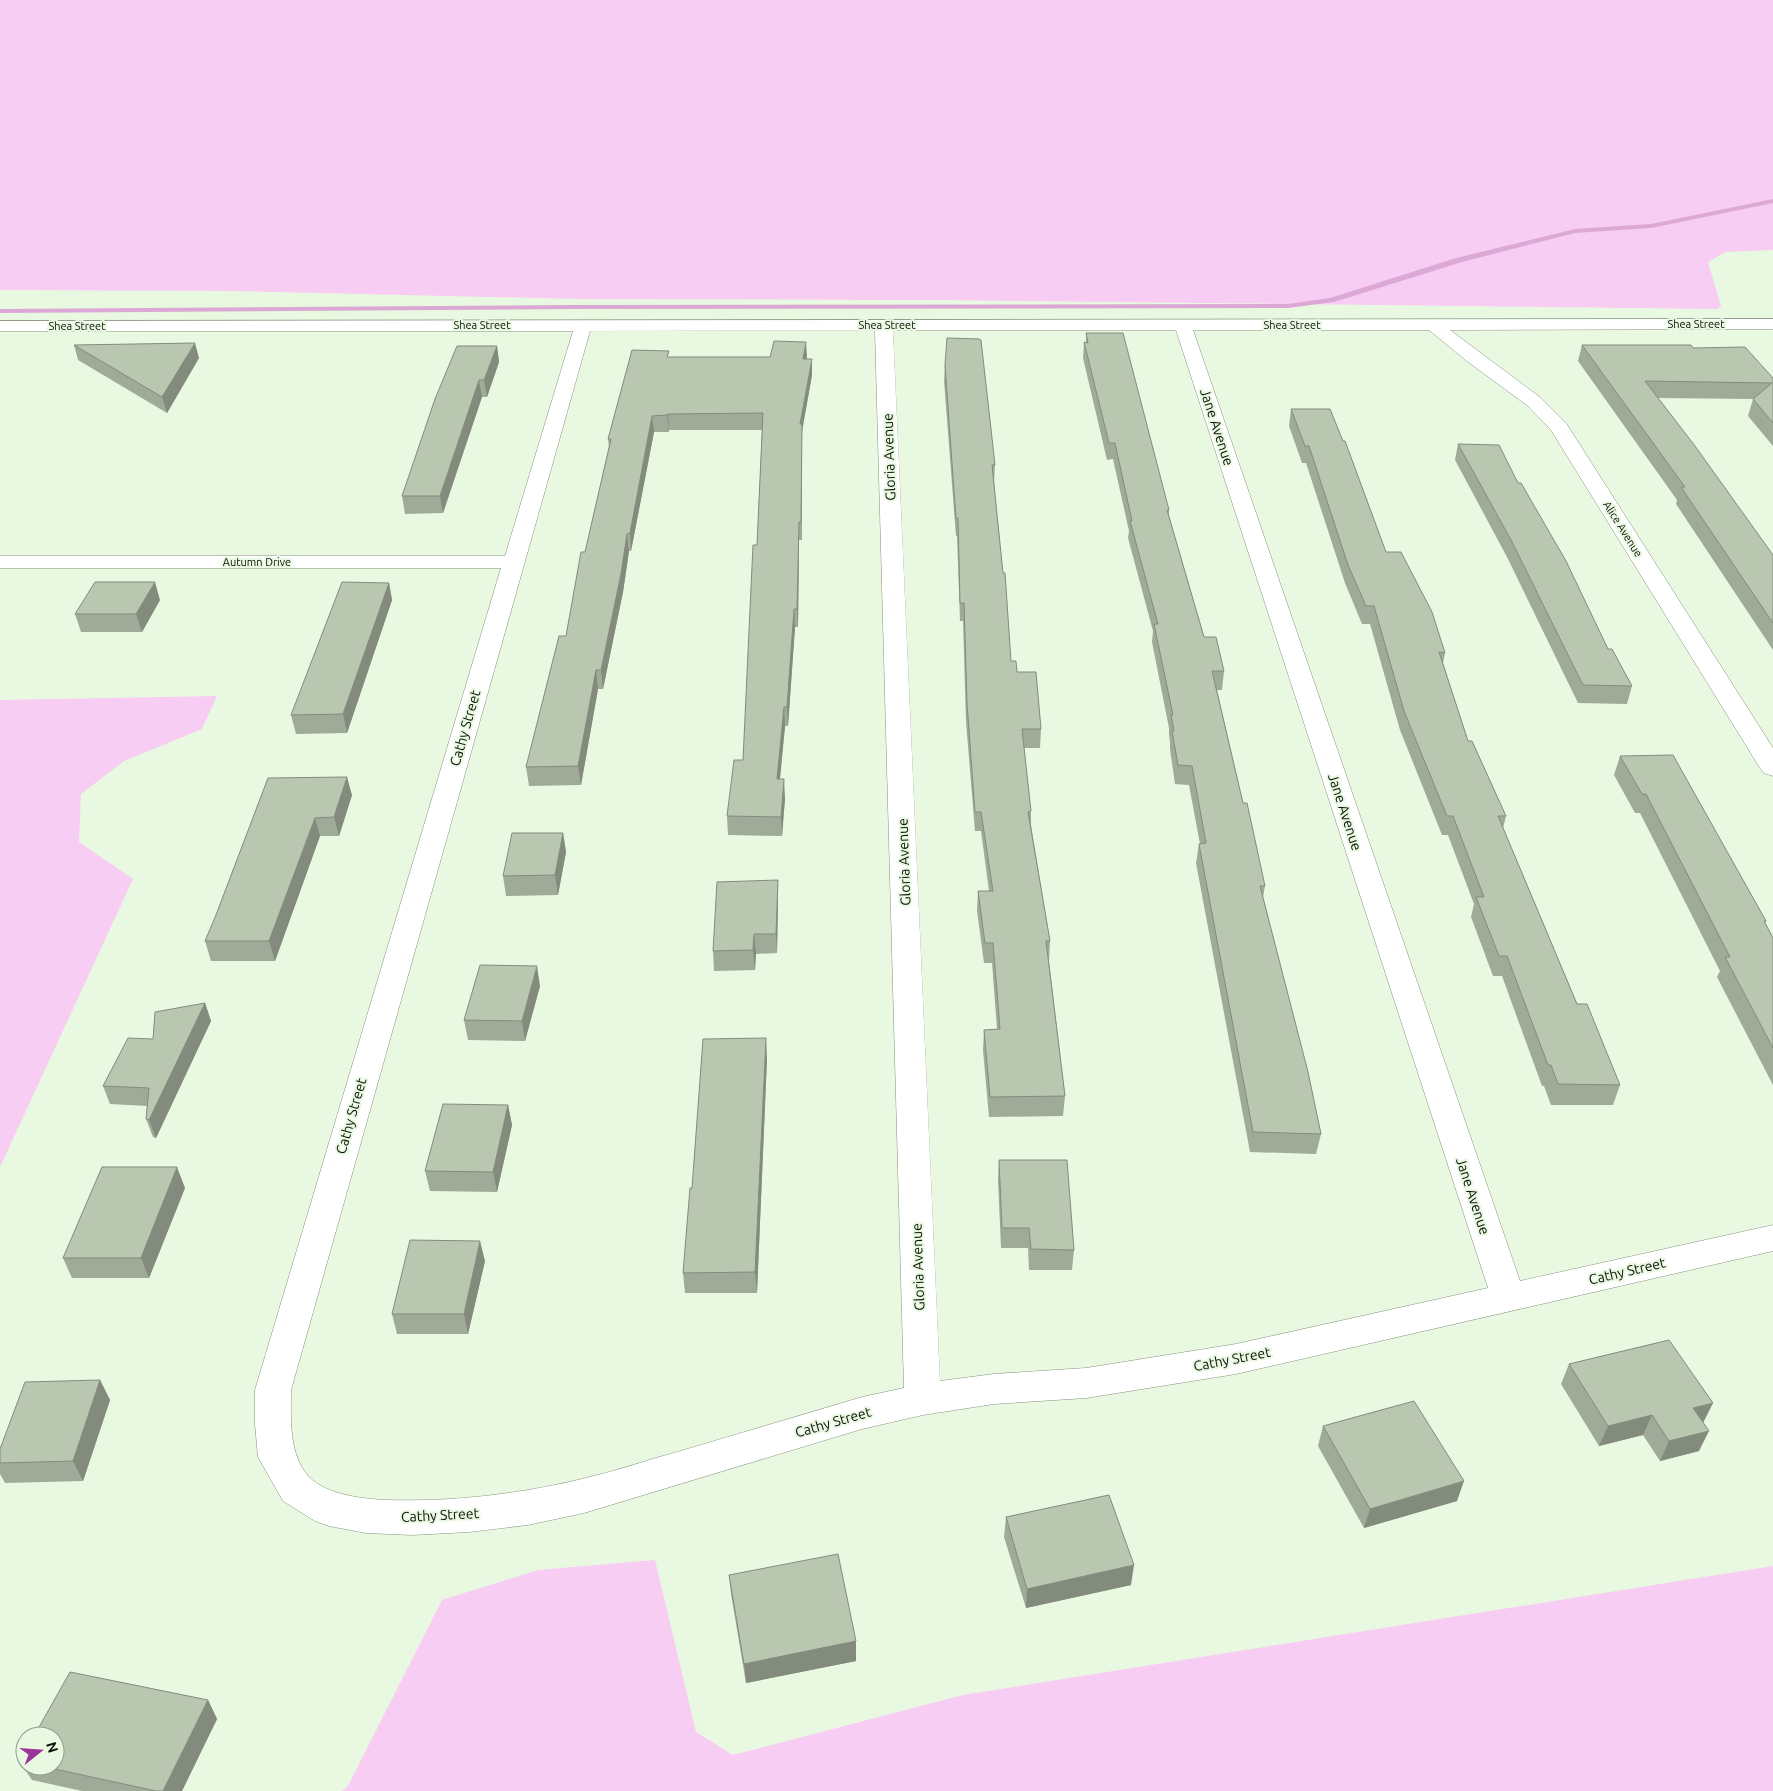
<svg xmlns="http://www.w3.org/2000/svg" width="1773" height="1791" viewBox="0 0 1773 1791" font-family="Ubuntu,sans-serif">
<rect width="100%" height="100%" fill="#e9f8e1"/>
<path fill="#f8cdf3" d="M0 0H1773V250L1726 252 1708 262 1721 306 1717 309 937 300 579 299 233 291 0 290Z
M217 696 202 729 124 761 81 794 79 842 133 879 0 1167V700Z
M655 1560 696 1732 733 1755 963 1695 1773 1566V1791H342L348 1786 442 1600 538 1570Z"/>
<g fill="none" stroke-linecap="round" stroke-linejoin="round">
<path fill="#dca9d6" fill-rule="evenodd" d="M1773 199V203L1651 228 1575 233 1462 262 1334 302 1288 308 569 309 0 313V309L569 305 1288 304 1330 298 1456 258 1575 229 1651 224Z"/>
<g stroke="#86937e" stroke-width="1">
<path id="minor" d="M1773 319V329L1450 330 1541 398 1566 423 1773 748V776L1764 773 1760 768 1551 430 1528 406 1468 362 1429 330H1193L1520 1281 1773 1225V1251L1236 1374 1086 1398 994 1404 923 1415 862 1429 584 1513 528 1525 469 1532 412 1535 366 1533 329 1526 315 1521 283 1501 258 1457 255 1424V1390L501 568H0V556H505L573 331H0V321ZM875 330 904 1388 862 1397C803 1415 743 1432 684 1450 650 1459 617 1471 582 1479 519 1494 453 1502 387 1500 363 1499 327 1495 309 1477 288 1454 291 1418 291 1390L590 331ZM893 330H1176L1488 1288 1236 1344 1086 1368 994 1374 940 1381Z"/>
</g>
<use href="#minor" fill="#fff" fill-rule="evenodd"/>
</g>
<path fill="#9fab98" d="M1086 333 1169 510V516L1204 637 1224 671 1222 690H1217L1243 803 1265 886 1263 897 1321 1134 1316 1154 1250 1152 1196 863 1199 844H1200L1189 785 1175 784 1170 749V743L1169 734V728L1152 642 1153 631 1128 538 1129 531 1113 459 1107 460 1083 358 1084 342 1086 343Z
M74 345 199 358 167 413 78 360Z
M1582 345 1693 348 1773 378V446L1748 416 1753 399 1658 398 1773 555V650L1676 504 1677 500 1578 361Z
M497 346 499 362 487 397H482L443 513 405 514 402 496Z
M669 357H807L806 359H812V375L802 431V540H799L798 627H795L788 726H785L780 779 785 798 782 836 728 835 727 816 743 760 757 545 762 430H669V432H654L631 551H629L623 592 603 689H598L581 785 529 786 526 767 566 636 609 447 608 439Z
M945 365 995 465 994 482 1011 661 1017 672 1041 729 1040 748H1024L1031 811V825L1050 941 1049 961 1065 1096 1063 1116 989 1117 983 1050 984 1030 997 1029 992 963H984L977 911 978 891H989L981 831H975L966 722 963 621H960L957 536H956L944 381Z
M1291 409 1386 552 1445 653 1443 663 1468 741 1506 816 1503 828 1577 1004 1620 1085 1613 1105H1551L1544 1086H1542L1502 976H1493L1471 917 1474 904 1448 835H1442L1400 730 1370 624H1362L1345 583 1306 463H1302L1289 426Z
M1458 444 1518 483 1608 649 1632 686 1627 704 1578 703 1507 557 1455 460Z
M389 583 392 600 347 733 296 734 291 715Z
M160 600 142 632H81L75 614Z
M1620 756 1766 921 1765 923 1773 938V1085L1717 977 1720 971 1640 813H1635L1614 775Z
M268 778 352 795 339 836H320L275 961H211L205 941 216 915Z
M563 833 566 852 558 895 506 896 503 876Z
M778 900 777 953 756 954 755 970 714 971 713 951Z
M540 986 525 1041 468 1040 464 1020Z
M205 1003 211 1021 156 1138 153 1137 146 1119 147 1106 110 1104 103 1086 153 1039Z
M767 1058 757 1293H685L683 1273 692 1188Z
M508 1105 512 1125 497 1192 430 1191 425 1171Z
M999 1160 1074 1250 1072 1270H1029L1028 1248H1001L998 1180Z
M185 1188 149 1278H72L63 1258Z
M485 1261 468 1334H397L392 1314Z
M1569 1364 1703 1423 1699 1451 1660 1461 1643 1435 1599 1446 1561 1384Z
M100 1380 110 1400 83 1481 5 1483 0 1474V1449Z
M1323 1426 1457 1501 1364 1528 1318 1446Z
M1006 1517 1131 1585 1026 1608 1004 1537Z
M729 1575 856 1661 746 1683 731 1594Z
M208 1700 217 1719 182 1791H82L32 1780 20 1762 25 1753V1766H55Z"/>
<path fill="#828b7c" d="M806 342 807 357 803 375V359Z
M195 343 199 358 167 413 162 397Z
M497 346 499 362 487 397 484 380Z
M812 359V375L802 431V540L800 424Z
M479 380 482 397 443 513 440 496Z
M668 414 669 430V432L667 415Z
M652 416 654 432 631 551 630 533Z
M799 522V540L798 627 797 609Z
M627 534 629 551 623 592 603 689 601 670Z
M155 582 160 600 142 632 136 614Z
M389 583 392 600 347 733 343 714Z
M794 609 795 627 788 726 787 707Z
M596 670 598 689 581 785 578 766Z
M784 707 785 726 778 798 777 779Z
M347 777 352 795 339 836 334 817Z
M784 779 785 798 782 836 781 817Z
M315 818 320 836 275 961 269 941Z
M563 833 566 852 558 895 555 875Z
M778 880V900L777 953 776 934Z
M754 934 756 954 755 970 753 950Z
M537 966 540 986 525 1041 522 1021Z
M205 1003 211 1021 156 1138 149 1120Z
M766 1038 767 1058 757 1293 755 1272Z
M508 1105 512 1125 497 1192 493 1172Z
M177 1167 185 1188 149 1278 141 1258Z
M480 1241 485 1261 468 1334 464 1314Z
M100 1380 110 1400 83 1481 73 1461Z
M1713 1403 1703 1423 1693 1408Z
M1652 1415 1643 1435 1599 1446 1608 1426Z
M1709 1431 1699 1451 1660 1461 1669 1441Z
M1464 1481 1457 1501 1364 1528 1370 1509Z
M1134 1565 1131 1585 1026 1608 1027 1589Z
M856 1641V1661L746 1683 744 1664Z
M208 1700 217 1719 182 1791H163Z"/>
<path fill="#b9c7b1" stroke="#828b7c" d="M1086 333H1123L1169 510H1167L1204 637H1216L1224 671H1212L1243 803H1247L1265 886H1260L1308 1072 1321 1134 1253 1132 1199 844 1206 843 1192 766 1178 765 1172 731H1174L1171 715H1173L1154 624H1158L1130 521H1132L1115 443H1109L1084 342 1088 343Z
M947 338 979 339 981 340 995 465H992L1003 573H1005L1011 661H1016L1017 672H1036L1041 729H1022L1031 811 1028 812 1050 941H1046L1065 1096 990 1097 984 1030 1000 1029 993 943H985L978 891H993L981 812H975L967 703 964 603H960L958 518H956L945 365Z
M774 341 806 342 803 359H812L800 424H802L801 522H799L797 609H794L787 707H784L777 779H784L781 817 727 816 734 760H743L753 545H757L763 413 668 414 667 415 652 416 630 533 627 534 621 574 601 670H596L578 766 526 767 559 636H566L581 552H585L611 439H608L632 350 669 351 667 357H770Z
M195 343 162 397 74 345Z
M1582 345H1691L1693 348 1745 347 1773 378V423L1753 399 1772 383 1645 381 1695 446 1773 555V623L1681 487H1685Z
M457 346H497L484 380H479L440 496H402L435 399Z
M1291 409H1330L1343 441H1345L1386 552H1401L1432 612 1445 653 1439 652 1468 741H1472L1506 816H1498L1577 1004H1587L1620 1085 1558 1084 1551 1065H1548L1507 956H1499L1476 897H1484L1453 816H1447L1404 711 1374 606H1366L1348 565 1309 446H1305Z
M1458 444 1499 445 1518 483H1521L1566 561 1608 649H1612L1632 686 1583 685 1511 540Z
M95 582H155L136 614H75Z
M342 582 389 583 343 714 291 715Z
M1673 755 1766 921H1764L1773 938V1048L1725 957H1730L1646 794H1642L1620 756Z
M347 777 334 817 315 818 269 941H205L216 915 268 778Z
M512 833H563L555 875 503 876Z
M778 880 776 934H754L753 950 713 951 717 882Z
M480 965 537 966 522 1021 464 1020Z
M205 1003 149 1120 146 1119 149 1088 103 1086 128 1038 153 1039 155 1012Z
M766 1038 755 1272 683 1273 690 1188H692L703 1039Z
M443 1104 508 1105 493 1172 425 1171Z
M999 1160H1067L1074 1250 1031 1249 1029 1228H1002Z
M102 1167H177L141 1258H63Z
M410 1240 480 1241 464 1314H392Z
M1669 1340 1713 1403 1693 1408 1709 1431 1669 1441 1652 1415 1608 1426 1569 1364Z
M100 1380 73 1461 0 1463V1449L25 1382Z
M1414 1401 1464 1481 1370 1509 1323 1426Z
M1109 1495 1134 1565 1027 1589 1006 1517Z
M838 1554 856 1641 744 1664 729 1575Z
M70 1672 208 1700 163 1791H156L41 1766H55V1736H34Z
M25 1753V1763L20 1762Z"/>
<g text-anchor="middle" stroke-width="4" stroke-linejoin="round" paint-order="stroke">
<g font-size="11" fill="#0c1109" stroke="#e9f8e1">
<text x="1696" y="328">Shea Street</text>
<text x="482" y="329">Shea Street</text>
<text x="887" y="329">Shea Street</text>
<text x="1292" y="329">Shea Street</text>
<text x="77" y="330">Shea Street</text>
<text transform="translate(1623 529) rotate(58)" y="4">Alice Avenue</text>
<text x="257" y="566">Autumn Drive</text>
</g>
<g font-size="14" fill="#0c1109" stroke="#e9f8e1">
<text transform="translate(1217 427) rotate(72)" y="5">Jane Avenue</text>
<text transform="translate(889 457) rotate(-92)" y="5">Gloria Avenue</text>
<text transform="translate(465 728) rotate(-74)" y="5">Cathy Street</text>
<text transform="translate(1345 812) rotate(72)" y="5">Jane Avenue</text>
<text transform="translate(904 862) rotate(-92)" y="5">Gloria Avenue</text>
<text transform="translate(351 1116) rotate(-74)" y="5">Cathy Street</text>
<text transform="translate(1473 1196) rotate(72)" y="5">Jane Avenue</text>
<text transform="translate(918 1267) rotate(-92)" y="5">Gloria Avenue</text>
<text transform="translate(1627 1271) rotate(-13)" y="5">Cathy Street</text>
<text transform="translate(1232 1359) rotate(-11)" y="5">Cathy Street</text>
<text transform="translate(833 1422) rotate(-16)" y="5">Cathy Street</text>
<text transform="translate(440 1515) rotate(-3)" y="5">Cathy Street</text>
</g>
</g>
<g transform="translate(40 1751) rotate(73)"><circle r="24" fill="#e9f8e1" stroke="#919c8b"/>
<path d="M0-4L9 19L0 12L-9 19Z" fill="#9d3497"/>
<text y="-8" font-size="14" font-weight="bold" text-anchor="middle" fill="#0c1109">N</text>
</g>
</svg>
